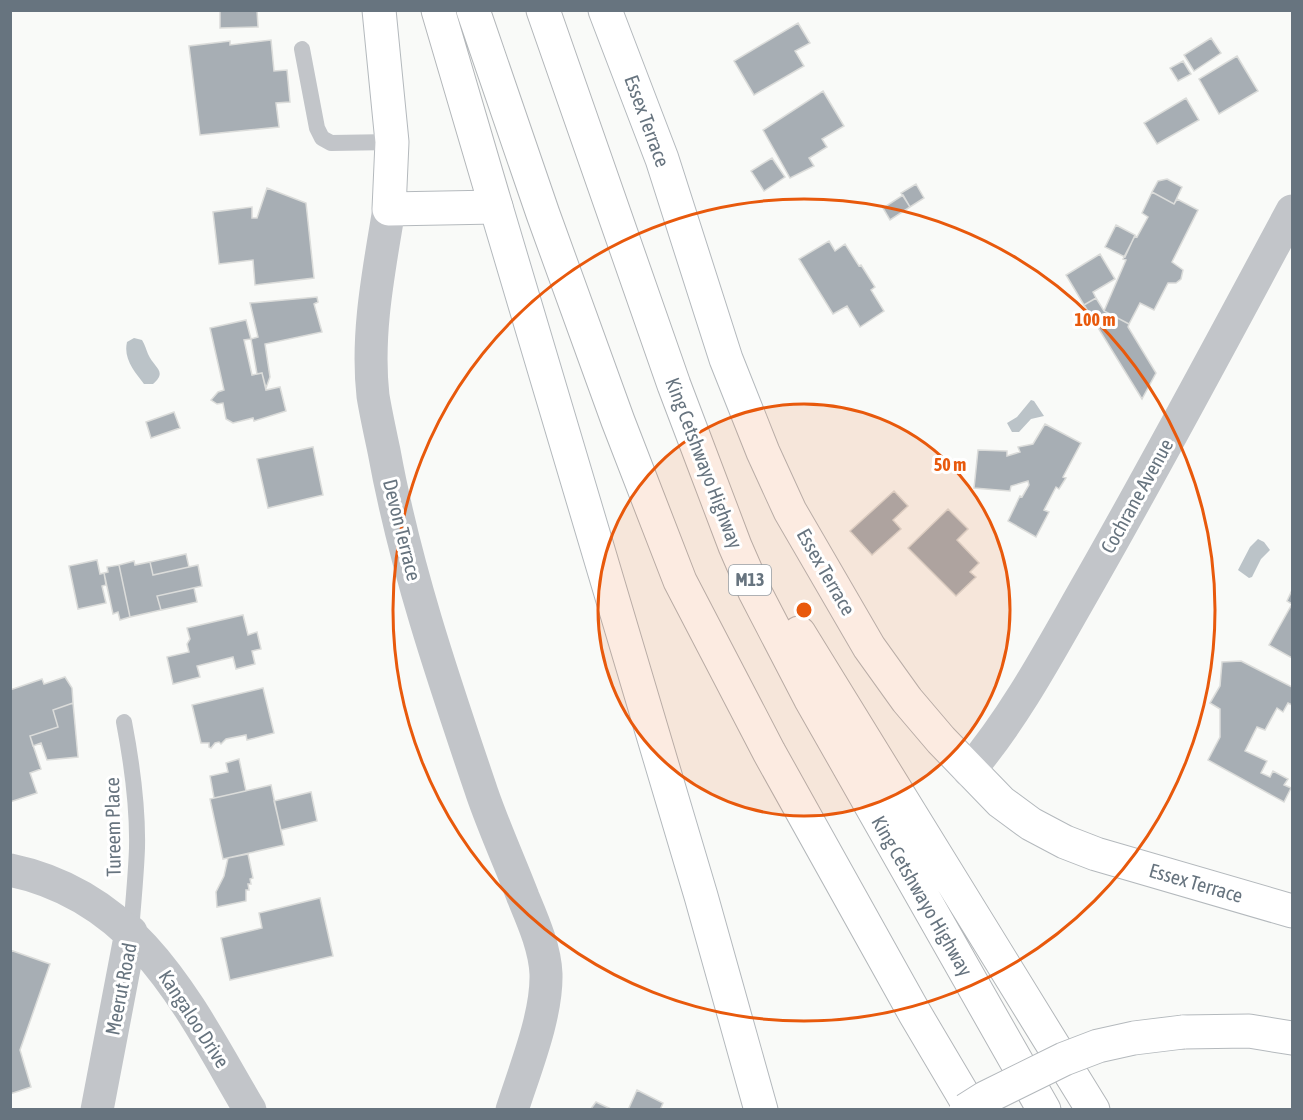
<svg xmlns="http://www.w3.org/2000/svg" width="1303" height="1120" viewBox="0 0 1303 1120" font-family="'Asap Condensed',sans-serif">
<rect width="100%" height="100%" fill="#f9faf8"/>
<path fill="#bbc3c8" d="M134 338 142 340C145 345 146 349 148 354 154 368 168 371 153 384H144C135 372 123 359 127 342Z
M1031 400 1034 401 1044 416 1031 419 1019 432H1012L1007 423 1017 417Z
M1258 539 1264 542 1270 550 1261 559 1252 577 1249 578 1238 570 1250 547Z"/>
<path fill="#a7aeb4" stroke="#dbdcda" stroke-width="1.5" d="M218 10H257L258 27 220 28V11Z
M798 23 810 43 795 51 804 66 754 95 734 61Z
M1211 38 1221 53 1194 71 1184 55Z
M271 40 274 71 287 70 290 102 276 103 279 127 200 135 189 46 230 41V45Z
M1237 56 1258 91 1219 114 1199 79Z
M1183 61 1191 74 1178 81 1170 68Z
M823 91 844 126 822 139 827 147 809 158 814 166 790 178 763 130Z
M1186 98 1199 120 1157 144 1144 123Z
M772 158 785 177 764 191 751 171Z
M1167 179 1182 187 1174 204 1152 192 1158 181Z
M916 184 924 198 910 207 901 193Z
M267 188 306 203 314 278 255 285 253 260 219 264 213 212 252 207V218H257Z
M1152 192 1174 204 1177 199 1198 210 1172 262 1183 270 1181 279 1176 283H1168L1154 310 1140 303 1129 324 1104 311 1126 260 1123 259 1135 236 1137 237 1148 217 1142 213Z
M903 195 910 207 890 220 883 208Z
M1116 225 1135 235 1125 257 1105 247Z
M829 241 835 251 845 244 859 266 861 265 875 287 871 290 884 311 860 327 847 306 833 314 799 259Z
M1100 254 1115 279 1093 292 1096 298 1084 305 1066 275Z
M317 297 318 302 314 304 322 332 265 344 270 377 266 388 262 373 257 374 251 339 258 337 250 303Z
M1096 298 1104 311 1129 324 1128 327 1156 373 1142 399 1084 305Z
M246 320 251 339 244 340 252 375 262 373 266 390 280 387 286 411 254 421 253 418 233 423 226 419 223 403 217 404 211 400 218 392 224 390 210 328Z
M174 412 180 428 151 438 146 422Z
M1045 424 1081 443 1063 477 1066 478 1059 489 1056 487 1044 510 1049 512 1036 537 1008 521 1020 496 1022 497 1029 485 1028 481 1011 486 1010 491 974 488 978 450 1007 451V456L1020 452 1018 447 1033 444Z
M313 447 323 495 268 508 257 459Z
M894 491 908 506 893 520 901 529 872 555 850 531Z
M948 509 968 529 957 540 979 563 970 572 976 577 956 596 908 548Z
M186 554 189 567 153 575 150 562Z
M97 560 100 574 104 573 106 585 102 586 106 603 78 609 69 566Z
M134 561 135 565 150 562 153 575 198 565 202 586 157 596 161 610 130 617 119 565Z
M119 565 130 617 120 620 118 612 113 614 104 573 108 572 107 567Z
M194 588 197 602 161 610 157 596Z
M1292 590V658L1269 645 1292 604 1287 601Z
M243 615 248 635 257 632 261 649 252 651 255 664 236 669 233 657 197 666 200 677 173 684 167 657 189 652 187 644 190 639 187 628Z
M1241 661 1292 687V705L1288 703 1283 712 1277 708 1265 730 1257 727 1245 751 1267 761 1261 773 1270 777 1273 771 1288 779 1284 785 1291 788 1284 802 1208 760 1220 737V709L1210 703 1220 686 1222 662Z
M65 677 72 688 73 703 53 710 58 727 30 736 41 769 30 773 37 793 10 802V690L42 679 44 684Z
M263 688 274 733 247 740 246 735 226 739 221 744 219 742 215 743 211 748 209 747V743H201L192 705Z
M73 703 78 757 47 760 41 743 33 746 30 736 58 727 53 710Z
M239 759 246 791 214 798 210 776 228 772 226 763Z
M271 785 284 845 223 859 210 799Z
M311 792 317 821 281 830 274 801Z
M248 854 253 878 250 879 251 884H248L249 890H246V901L217 907 216 892 224 876 228 858Z
M320 898 333 956 230 980 221 938 262 928 259 913Z
M10 950 50 964 20 1050 31 1087 10 1094Z
M637 1090 663 1103 660 1110H628Z
M596 1102 613 1110H590Z"/>
<g fill="none" stroke-linecap="round" stroke-linejoin="round">
<g stroke="#b4b9bd" stroke-width="35">
<path id="secondary" d="M379 10 392 142 389 209 496 207 701 896 761 1110
M605 10 662 159 726 359 763 452 790 511 869 647 907 700 941 740 1001 802 1031 824 1065 842 1096 854 1292 911
M1183 1032 1249 1031 1292 1038"/>
</g>
<g stroke="#b3b7ba" stroke-width="35">
<path id="highway" d="M438 10 496 207
M473 10 543 214 618 421 680 581 769 752 914 1012 972 1110
M543 10 674 385 735 546 755 592 810 698 1044 1110
M799 633 1093 1110"/>
</g>
<path stroke="#c2c5c9" stroke-width="16" d="M302 49 317 128 322 138 331 143 392 142
M124 722C132 764 138 805 137 848 136 876 133 904 131 932"/>
<path stroke="#c2c5c9" stroke-width="33" d="M389 209C379 270 366 334 373 396 376 414 380 432 384 451 405 567 444 681 482 793 494 828 510 863 523 897 533 921 545 948 546 974 547 1016 525 1069 512 1110
M969 771C1018 713 1053 645 1091 579 1160 458 1226 334 1292 211
M10 870C140 897 189 1007 250 1110
M97 1110 131 932"/>
<use href="#secondary" stroke="#fff" stroke-width="33"/>
<use href="#highway" stroke="#fff" stroke-width="33"/>
<g stroke="#b4b9bd" stroke-width="35" stroke-linecap="butt">
<path id="secondary-bridge" d="M966 1110 985 1098 1064 1059 1098 1046 1134 1038 1183 1032"/>
</g>
<use href="#secondary-bridge" stroke="#fff" stroke-width="33"/>
</g>
<circle cx="804" cy="610" r="206" fill="#e8590c" fill-opacity=".12"/>
<g fill="none" stroke="#e8590c" stroke-width="3">
<circle cx="804" cy="610" r="206"/>
<circle cx="804" cy="610" r="411"/>
</g>
<g text-anchor="middle" stroke-width="6" stroke-linejoin="round" paint-order="stroke">
<rect fill="#fff" stroke="#959ea5" stroke-width="1.5" x="729" y="565" width="42" height="30" rx="4.5"/>
<g font-size="18" font-weight="bold" fill="#67747f">
<text x="750" y="586">M13</text>
</g>
<g font-size="20" fill="#67747f" stroke="#fff">
<text transform="translate(647 121) rotate(70)" y="7">Essex Terrace</text>
<text transform="translate(704 463) rotate(69)" y="7">King Cetshwayo Highway</text>
<text transform="translate(1137 496) rotate(-61)" y="7">Cochrane Avenue</text>
<text transform="translate(402 530) rotate(76)" y="7">Devon Terrace</text>
<text transform="translate(826 572) rotate(60)" y="7">Essex Terrace</text>
<text transform="translate(113 827) rotate(-91)" y="7">Tureem Place</text>
<text transform="translate(1196 883) rotate(16)" y="7">Essex Terrace</text>
<text transform="translate(922 896) rotate(60)" y="7">King Cetshwayo Highway</text>
<text transform="translate(121 989) rotate(-79)" y="7">Meerut Road</text>
<text transform="translate(194 1019) rotate(57)" y="7">Kangaloo Drive</text>
</g>
</g>
<circle cx="804" cy="610" r="9" fill="#e8590c" stroke="#fff" stroke-width="3"/>
<g font-size="18" text-anchor="middle" font-weight="bold" fill="#e8590c" stroke="#fff" stroke-width="6" stroke-linejoin="round" paint-order="stroke">
<text x="1095" y="326">100 m</text>
<text x="950" y="471">50 m</text>
</g>
<rect width="1303" height="1120" fill="none" stroke="#67747f" stroke-width="24"/>
</svg>
